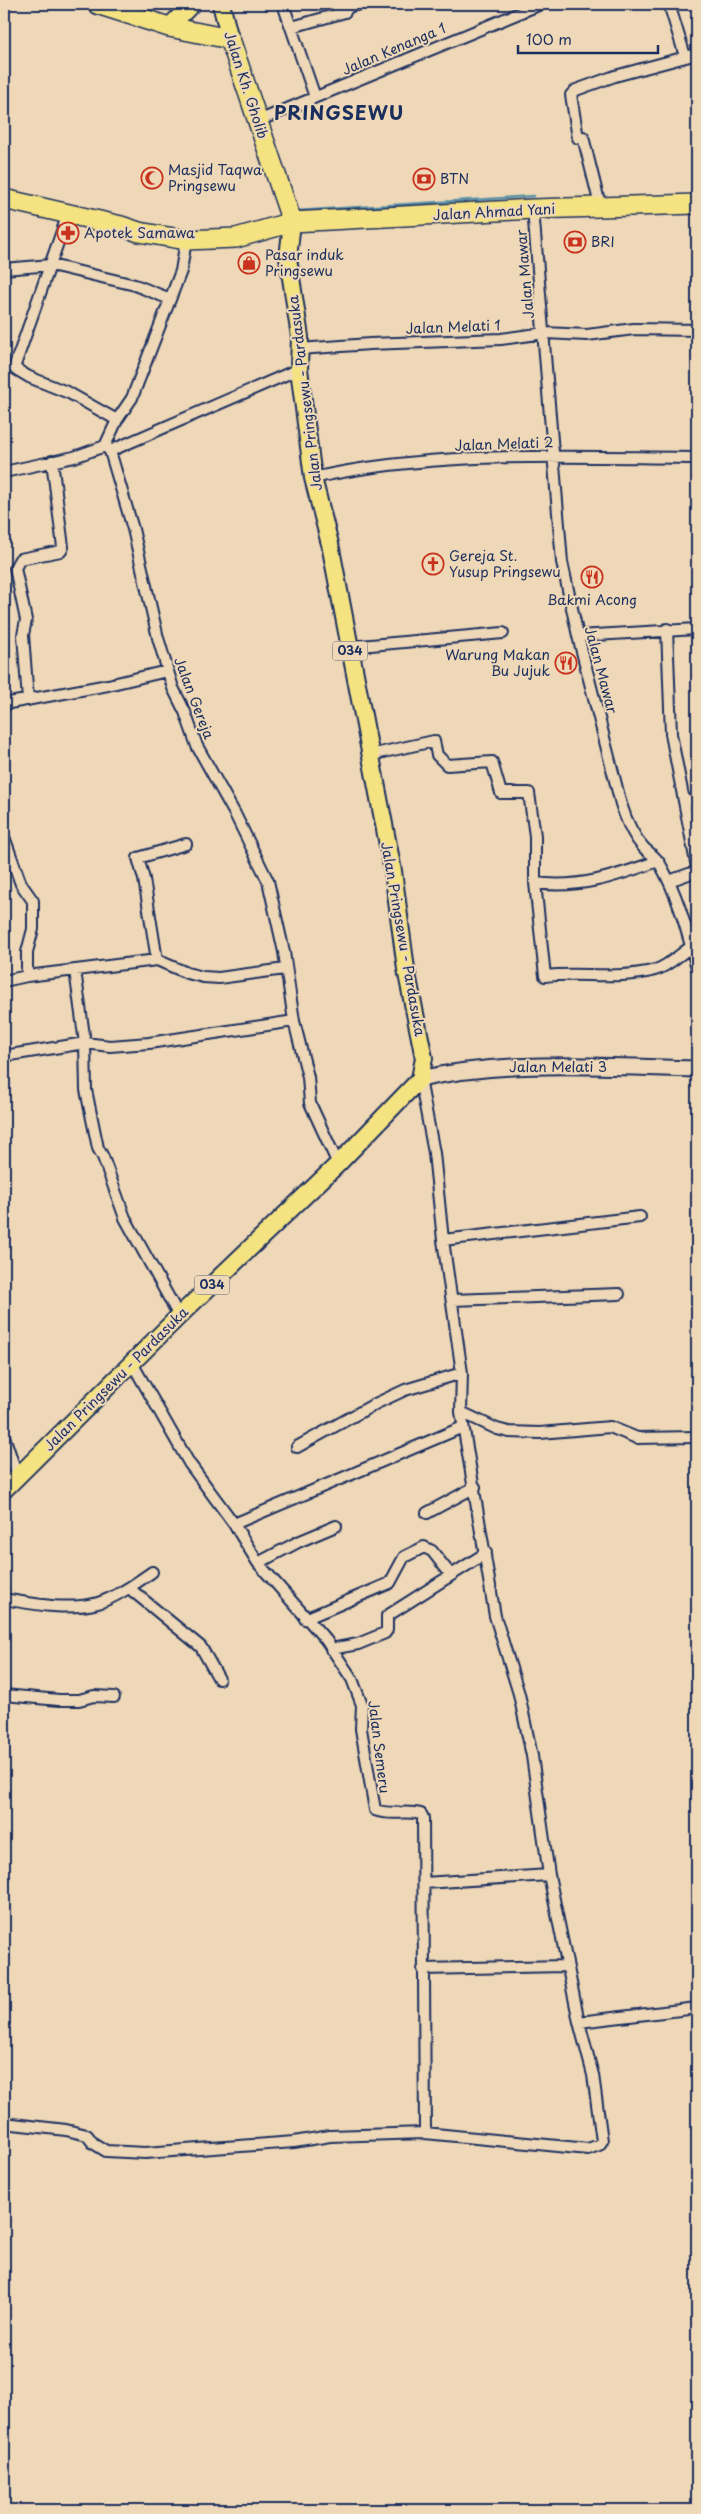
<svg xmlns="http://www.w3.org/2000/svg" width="701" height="2514" viewBox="0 0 701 2514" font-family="'Playpen Sans',sans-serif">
<rect width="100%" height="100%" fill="#efd8b7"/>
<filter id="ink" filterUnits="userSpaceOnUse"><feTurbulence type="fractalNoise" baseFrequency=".02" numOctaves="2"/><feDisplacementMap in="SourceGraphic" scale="10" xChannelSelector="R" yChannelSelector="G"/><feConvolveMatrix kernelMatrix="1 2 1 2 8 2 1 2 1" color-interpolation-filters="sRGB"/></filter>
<g filter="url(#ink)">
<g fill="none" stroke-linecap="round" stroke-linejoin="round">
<path stroke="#5991a7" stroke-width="2.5" d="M296 211 534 196"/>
<g stroke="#1b2f5e" stroke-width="14">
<path id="street" d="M283 4 315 97
M669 4 685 56
M292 27 345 12 348 7 360 4
M258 121 541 4
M533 209 562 562 578 636 621 804C626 820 632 835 644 848 649 853 656 857 660 864 679 897 687 932 697 968
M601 209 583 137 578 138 571 95 576 90 615 76 697 54
M68 214 14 368 29 377 69 393 117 420
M4 269 51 265 135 285 170 299
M299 349 370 344 501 339 545 333 587 335 634 329 697 330
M105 446 110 451 133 529 158 638 173 688 185 712 197 746 235 814 268 881 284 952 294 1021 308 1077 310 1103 338 1164
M105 446 117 420 132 398 181 271 186 240
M110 451 299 369
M4 472 74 457 105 446
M313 478C439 450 569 457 697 458
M667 629 671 734 697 868
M578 636 697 629
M349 647 503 633
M28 700 23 635 26 620 15 568 20 559 61 551 63 547 52 461
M4 704 108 685 167 671
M370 755 434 741 437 755 447 765 492 762 501 793H529L535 836V883L545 976C581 972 619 980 655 970 667 967 680 954 691 947H696
M685 803 697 799
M4 837 21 884 33 901V929L27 952V976
M669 881 697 871
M535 883C581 889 616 876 658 861
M157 960 144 879 138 858 186 844
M75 970 85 1043 86 1090 98 1148 103 1157 125 1218 179 1316
M4 981 27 976 157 960 187 973 203 977 219 978 285 969
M4 1056 85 1043 110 1046 149 1043 294 1021
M443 1240 640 1217
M452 1300 619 1294
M132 1363 189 1463 234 1524 258 1563 326 1640 352 1679 362 1705 361 1729 375 1810C390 1816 405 1810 421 1814L423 1818 425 2133
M461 1412 497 1429 509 1432 540 1433 610 1427 637 1438 697 1437
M4 1436 18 1478
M297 1447 375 1404 405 1390 462 1373
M427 1513 475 1487
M234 1524 463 1427
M258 1563 298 1542 336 1526
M129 1588 201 1647 219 1679
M4 1599C33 1604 68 1611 98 1603 117 1597 136 1583 152 1572
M305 1619 390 1583 404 1557 424 1547 432 1551 451 1575
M331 1649 358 1644 385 1633 387 1630V1616L486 1553
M4 1695 59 1700H79L94 1696 114 1697
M424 1883 549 1875
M423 1969 567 1966
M579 2022 697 2008
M4 2123 66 2130 87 2135 93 2143 106 2151 145 2153 294 2142 330 2136 425 2133 588 2149 599 2145 602 2141 593 2075 579 2022 549 1875 532 1756 519 1694 495 1616 461 1412 462 1373 443 1240 434 1153 420 1079"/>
</g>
<g stroke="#1b2f5e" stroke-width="19">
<path id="secondary" d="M420 1079C510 1059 605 1067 697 1069"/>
</g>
<g stroke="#1b2f5e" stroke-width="20">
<path id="primary" d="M221 4 230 39
M169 27 192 4
M4 1490 179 1316 338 1164 420 1079 424 1058 406 969 393 871 330 544 313 478 299 369 300 337 288 258 292 222"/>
</g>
<g stroke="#1b2f5e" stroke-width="22">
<path id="highway" d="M97 4 169 27 230 39 292 222
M4 199 121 226 139 232 186 240 236 238 292 222 533 209 697 204"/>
</g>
<use href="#street" stroke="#efd8b7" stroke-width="10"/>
<use href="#secondary" stroke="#efd8b7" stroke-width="15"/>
<use href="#primary" stroke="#f5e382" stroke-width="16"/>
<use href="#highway" stroke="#f5e382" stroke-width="19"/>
</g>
</g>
<defs>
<g id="mosque-ring" transform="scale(1.125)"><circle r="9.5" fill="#efd8b7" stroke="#c8321e" stroke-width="1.5"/><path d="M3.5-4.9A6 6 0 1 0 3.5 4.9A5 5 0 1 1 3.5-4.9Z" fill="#c8321e"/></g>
<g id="bank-ring" transform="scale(1.125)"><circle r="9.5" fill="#efd8b7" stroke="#c8321e" stroke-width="1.5"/><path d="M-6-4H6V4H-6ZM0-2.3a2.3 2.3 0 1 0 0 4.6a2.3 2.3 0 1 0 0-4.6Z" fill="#c8321e"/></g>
<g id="pharmacy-ring" transform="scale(1.125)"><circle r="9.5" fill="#efd8b7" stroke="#c8321e" stroke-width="1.5"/><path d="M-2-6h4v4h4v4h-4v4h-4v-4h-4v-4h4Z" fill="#c8321e"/></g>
<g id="shop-ring" transform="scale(1.125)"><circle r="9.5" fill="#efd8b7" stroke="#c8321e" stroke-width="1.5"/><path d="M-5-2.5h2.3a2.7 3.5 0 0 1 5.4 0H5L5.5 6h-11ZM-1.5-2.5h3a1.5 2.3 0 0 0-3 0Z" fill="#c8321e"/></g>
<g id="church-ring" transform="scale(1.125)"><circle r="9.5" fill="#efd8b7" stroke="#c8321e" stroke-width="1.5"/><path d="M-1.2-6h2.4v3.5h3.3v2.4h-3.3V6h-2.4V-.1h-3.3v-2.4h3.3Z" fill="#c8321e"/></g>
<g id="restaurant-ring" transform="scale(1.125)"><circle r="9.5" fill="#efd8b7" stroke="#c8321e" stroke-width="1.5"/><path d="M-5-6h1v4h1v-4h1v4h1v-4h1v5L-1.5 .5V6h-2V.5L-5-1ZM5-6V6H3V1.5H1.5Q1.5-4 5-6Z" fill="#c8321e"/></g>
</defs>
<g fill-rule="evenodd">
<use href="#mosque-ring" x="152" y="178"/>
<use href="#bank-ring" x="424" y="179"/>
<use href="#pharmacy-ring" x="68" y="233"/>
<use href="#bank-ring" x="575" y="242"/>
<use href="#shop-ring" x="249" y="263"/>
<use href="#church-ring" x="433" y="564"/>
<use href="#restaurant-ring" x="592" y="577"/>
<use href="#restaurant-ring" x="566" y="663"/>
</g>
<g text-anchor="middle" stroke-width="4" stroke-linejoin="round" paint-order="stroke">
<g fill="#efd8b7" stroke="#5b6279" stroke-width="1">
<rect x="332.5" y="641.5" width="35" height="19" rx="4"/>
<rect x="194.5" y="1275.5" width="35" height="19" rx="4"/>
</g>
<g font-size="12" font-weight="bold" fill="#1b2f5e">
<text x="350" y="655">034</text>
<text x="212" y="1289">034</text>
</g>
<g font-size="14" fill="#1b2f5e" stroke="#efd8b7">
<text transform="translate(394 49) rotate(-23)" y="5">Jalan Kenanga 1</text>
<text transform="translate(246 85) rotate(72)" y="5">Jalan Kh. Gholib</text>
<text transform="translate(494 212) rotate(-3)" y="5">Jalan Ahmad Yani</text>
<text transform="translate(525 274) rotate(-95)" y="5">Jalan Mawar</text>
<text transform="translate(453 327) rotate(-2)" y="5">Jalan Melati 1</text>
<text transform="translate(305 393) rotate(-97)" y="5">Jalan Pringsewu - Pardasuka</text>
<text transform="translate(504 444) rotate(-2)" y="5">Jalan Melati 2</text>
<text transform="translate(601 670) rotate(75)" y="5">Jalan Mawar</text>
<text transform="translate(194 698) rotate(69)" y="5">Jalan Gereja</text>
<text transform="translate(403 939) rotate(80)" y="5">Jalan Pringsewu - Pardasuka</text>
<text x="558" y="1072">Jalan Melati 3</text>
<text transform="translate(116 1379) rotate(-45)" y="5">Jalan Pringsewu - Pardasuka</text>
<text transform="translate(379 1747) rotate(83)" y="5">Jalan Semeru</text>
</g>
<g font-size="14" fill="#1b2f5e" stroke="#efd8b7" text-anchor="start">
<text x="168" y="175">Masjid Taqwa<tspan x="168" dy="16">Pringsewu</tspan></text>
<text x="440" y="184">BTN</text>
<text x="84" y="238">Apotek Samawa</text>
<text x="591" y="247">BRI</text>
<text x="265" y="260">Pasar induk<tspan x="265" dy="16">Pringsewu</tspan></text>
<text x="449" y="561">Gereja St.<tspan x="449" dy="16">Yusup Pringsewu</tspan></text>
<text x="592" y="605" text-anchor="middle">Bakmi Acong</text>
<text x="550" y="660" text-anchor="end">Warung Makan<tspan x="550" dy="16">Bu Jujuk</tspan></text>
</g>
<g font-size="19" font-weight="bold" letter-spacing="1" fill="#1b2f5e" stroke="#efd8b7">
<text x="339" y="120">PRINGSEWU</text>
</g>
</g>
<rect width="701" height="2514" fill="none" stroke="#efd8b7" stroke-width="20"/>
<rect x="10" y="10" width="681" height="2494" fill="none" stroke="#1b2f5e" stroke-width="2" filter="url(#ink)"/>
<path d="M518 45v8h140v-8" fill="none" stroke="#1b2f5e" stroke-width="2.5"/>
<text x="526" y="45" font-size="15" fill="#1b2f5e" stroke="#efd8b7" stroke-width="4" paint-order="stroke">100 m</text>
</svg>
